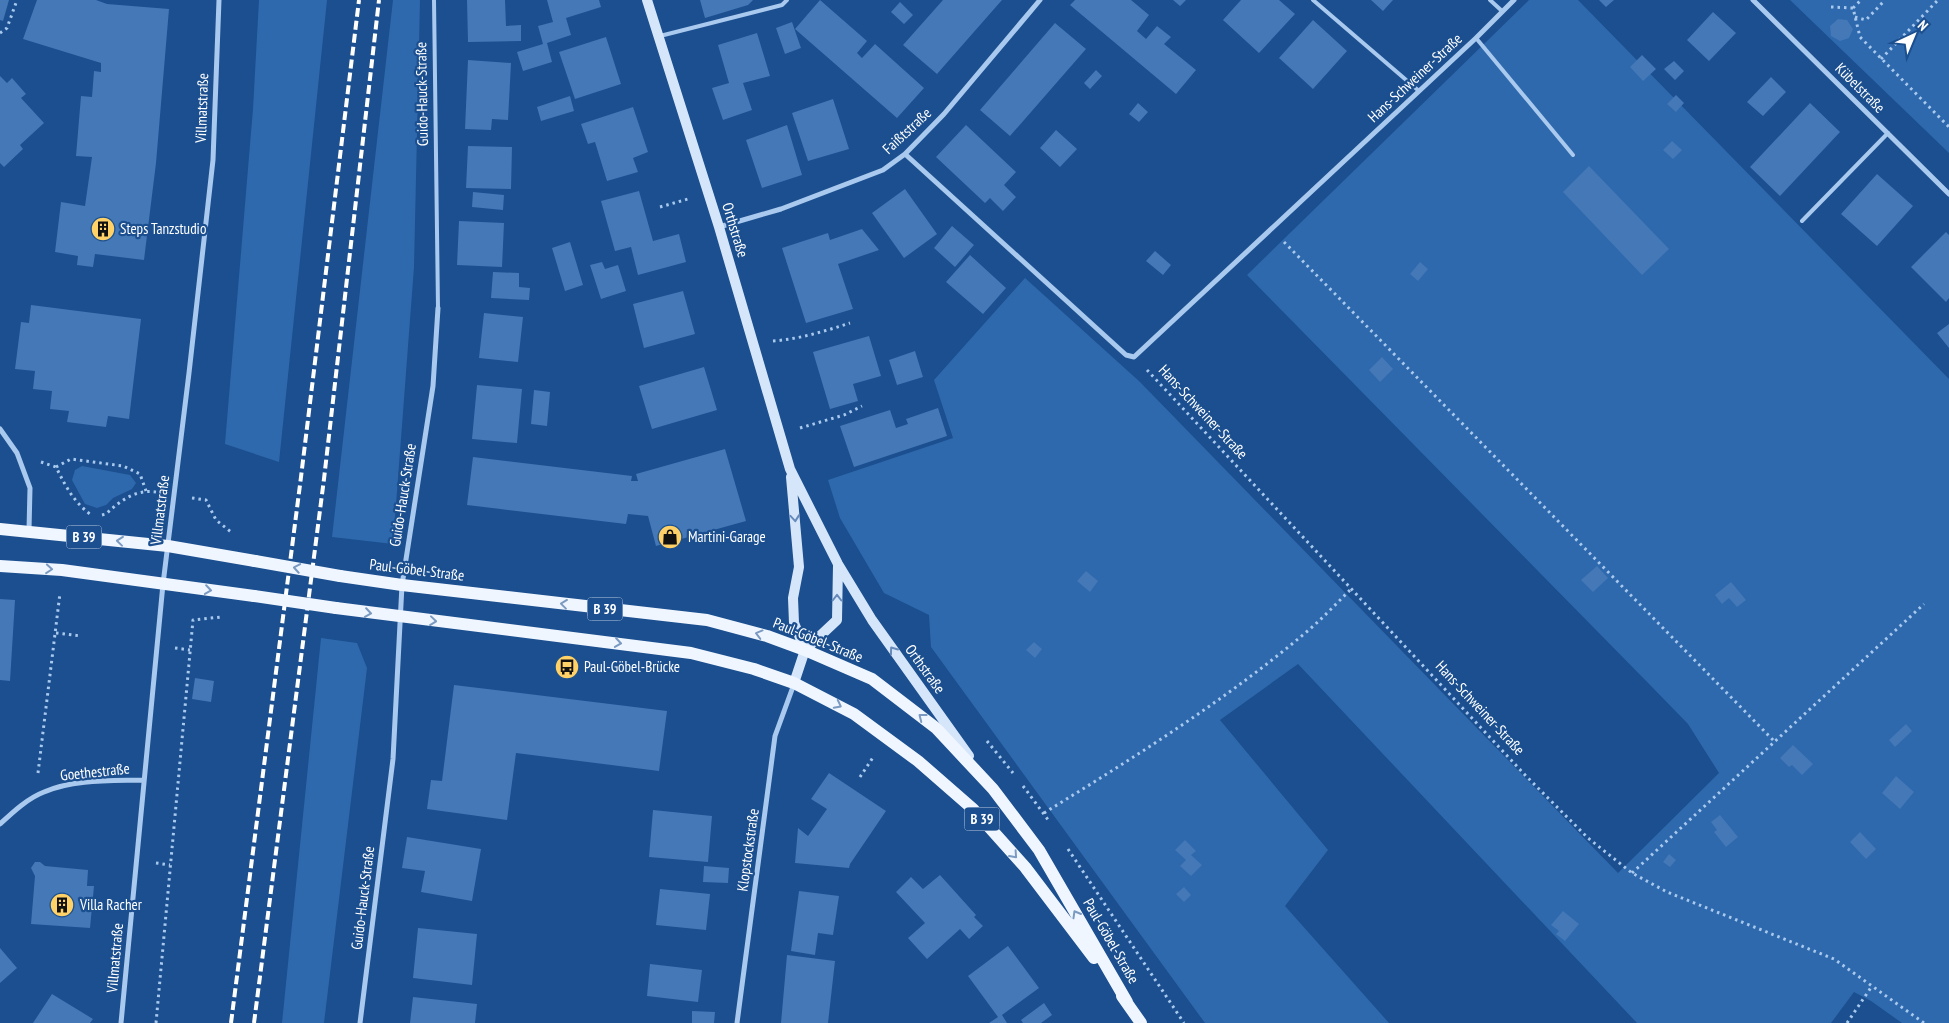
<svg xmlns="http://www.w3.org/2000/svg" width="1949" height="1023" viewBox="0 0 1949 1023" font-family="'PT Sans Narrow',sans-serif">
<rect width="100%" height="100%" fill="#1b4f8f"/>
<path fill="#2e69ad" d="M259 0H327L279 462 225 444 253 109Z
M393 0H420L414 267 393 544 332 537Z
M1529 0H1578L1949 379V1023H1902L1871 1001 1854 992 1831 1023H1637L1298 664 1220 720 1328 850 1285 906 1389 1023H1205L931 647 929 615 884 593 840 518 828 480 953 438 934 380 1025 278 1140 382 1618 873 1719 773 1688 724 1654 689 1247 275Z
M1790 0H1949V153Z
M82 466 130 475 136 483 132 489 113 498 106 505 97 508 85 504 72 480 75 470Z
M321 638 357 643 367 668 324 1023H282Z"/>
<path fill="#4478b7" d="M0 0H9L3 21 0 20Z
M37 0H96L107 4 169 9 156 163 144 260 95 254 93 267 77 265 78 256 55 252 61 202 85 206 92 157 76 156 81 96 92 97 94 71 101 72V63L23 39Z
M467 0H505L506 26 521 25V41L468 42Z
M547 0H599L601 7 566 18 571 35 547 43 552 62 523 71 517 52 543 44 538 26 553 22Z
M700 0H753L748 5 705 18Z
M820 0 867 41 857 53 862 58 875 44 924 88 897 118 795 29Z
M943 0H1002L937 74 903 45Z
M1075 0H1131L1149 15 1137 31 1146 39 1157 26 1171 37 1164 44 1196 70 1176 94 1070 5Z
M1173 0H1186L1180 6Z
M1241 0H1279L1295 14 1259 53 1223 20Z
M1371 0H1393L1383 11Z
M1599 0H1614L1606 7Z
M900 2 913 15 904 24 891 12Z
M1713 12 1736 33 1709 61 1687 40Z
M1838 19 1847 20 1853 29 1849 38 1840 41 1831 36 1830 26Z
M1313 20 1347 51 1313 89 1279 58Z
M792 22 801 48 785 54 776 28Z
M1055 23 1086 49 1010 136 980 110Z
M757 33 770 76 743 83 752 110 723 120 712 88 729 83 718 45Z
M606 37 621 84 575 99 559 52Z
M1642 55 1656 69 1643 81 1630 67Z
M468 60 511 63 508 120 492 119 491 130 465 129Z
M1674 61 1684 71 1675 80 1664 69Z
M1096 70 1102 76 1090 89 1084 83Z
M0 76 7 83 12 78 26 94 21 98 44 123 20 145 23 149 4 167 0 163Z
M1771 77 1786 92 1763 116 1747 102Z
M1676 95 1684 103 1676 112 1667 104Z
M570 96 574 111 541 121 537 107Z
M833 99 849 149 808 161 792 113Z
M1138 103 1148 112 1139 122 1129 114Z
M1810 103 1840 132 1780 196 1750 167Z
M633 107 648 152 633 158 638 172 607 181 595 142 588 144 581 124Z
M787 125 802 175 762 188 746 140Z
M966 125 1016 172 1004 185 1016 197 1003 211 990 198 985 203 936 157Z
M1056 130 1077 149 1060 167 1040 148Z
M1672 141 1682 150 1673 159 1663 150Z
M468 146 512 147 511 189 466 188Z
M1589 166 1669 249 1642 275 1563 192Z
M1877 174 1913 206 1877 246 1841 214Z
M905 189 937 234 904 258 872 213Z
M639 191 653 241 679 234 686 262 638 275 631 247 615 251 601 201Z
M473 192 504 195 503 210 472 207Z
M459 221 504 223 502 267 457 265Z
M952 226 974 245 955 267 934 248Z
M862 229 879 250 838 264 853 309 806 323 782 248 828 233 830 240Z
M1946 232 1949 235V298L1946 302 1911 267Z
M570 242 583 285 565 291 552 248Z
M1155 251 1171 265 1163 275 1146 261Z
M970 255 1006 288 983 314 946 282Z
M602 262 605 269 618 265 626 291 601 299 590 265Z
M1420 262 1428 269 1418 281 1410 274Z
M493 272 519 273V287L530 288 529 300 491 298Z
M683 291 695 334 644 348 633 304Z
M31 305 141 319 129 419 108 416 106 427 67 422 69 411 50 409 52 391 33 389 35 371 15 369 21 322 29 323Z
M484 313 523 317 518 362 479 358Z
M1949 324V348L1937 333Z
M869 336 881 376 853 384 858 401 830 409 813 352Z
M915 351 923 377 897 385 889 360Z
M1382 357 1393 369 1380 382 1369 370Z
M704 367 717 410 652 429 639 386Z
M477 385 522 389 517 443 472 439Z
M534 390 550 392 547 426 531 424Z
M938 408 947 436 854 467 840 426 890 410 896 428 908 424 906 419Z
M725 449 746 521 656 546 648 516 628 514 626 524 467 505 473 457 632 476 631 481H638L636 474Z
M1597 566 1608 578 1593 592 1581 580Z
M1086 571 1098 581 1090 592 1077 581Z
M1731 582 1746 600 1737 607 1729 598 1722 604 1715 595Z
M0 599 15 600 10 681 0 680Z
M1034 642 1042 649 1035 658 1026 650Z
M195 678 214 681 211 702 192 699Z
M454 685 667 711 659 771 516 753 507 820 427 809 431 780 442 781Z
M1906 724 1912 731 1895 747 1889 740Z
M1793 745 1813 764 1802 775 1792 765 1789 767 1780 758Z
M829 773 886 811 850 864 849 868 795 863 798 828 808 836 827 809 811 799Z
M1896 776 1914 792 1900 809 1882 793Z
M653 810 712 816 708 862 649 857Z
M1720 815 1738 837 1726 847 1714 832 1717 830 1711 822Z
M1860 832 1876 849 1866 859 1850 842Z
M407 837 481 849 472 901 421 892 425 871 402 868Z
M1185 840 1196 851 1191 855 1202 865 1191 876 1180 866 1186 860 1175 850Z
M1669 854 1676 860 1670 867 1663 862Z
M35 862H40L45 866 88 870 87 886H94L90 928 31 924 35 876 31 868Z
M704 866 729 868 728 883 703 882Z
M940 875 976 915 974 917 983 926 969 939 960 929 927 959 908 938 925 923 896 892 911 877 923 889Z
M1184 887 1191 895 1184 902 1176 894Z
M660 889 710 894 706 930 656 925Z
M799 891 839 896 833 935 818 933 815 955 791 951Z
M1563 911 1579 924 1565 941 1556 934 1559 931 1551 925Z
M418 928 477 934 472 985 413 978Z
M1008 946 1039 988 1002 1015 1007 1023H989L998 1017 968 976Z
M0 948 17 968 0 983Z
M787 955 835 961 828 1023H781Z
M650 964 702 970 698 1002 647 996Z
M52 994 93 1019 90 1023H33Z
M413 997 477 1004 475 1023H410Z
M1044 1003 1052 1015 1041 1023H1023L1021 1020Z
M692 1011 715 1012 714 1023H692Z"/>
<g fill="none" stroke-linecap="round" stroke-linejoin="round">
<path stroke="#a9c9ee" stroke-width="3" stroke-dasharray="2.5 4" stroke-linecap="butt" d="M1831 7 1853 8 1860 37 1949 127
M1853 8 1861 0
M1855 17 1866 20 1885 0
M0 33 7 28 17 0
M1881 59 1938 0
M660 207 688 199
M1284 242 1775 742
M773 341C800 339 825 331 850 323
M1147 370 1526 776 1588 838 1632 873 1667 892 1834 959 1924 1023
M800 428 844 415 862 406
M41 462 56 467C66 487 73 501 91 515
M56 467 71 459 123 466 140 474 146 491
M192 498 206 500 216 520 231 532
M102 515 106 514C120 501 135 489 156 492
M56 633 81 636
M175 648 190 650
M987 741 1013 773
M38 773 60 593
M860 777 874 756
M1023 786 1049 821
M1044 813C1133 758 1223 702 1304 634 1321 620 1336 604 1351 589
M1068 849 1184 1023
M156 863 170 865
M1632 873 1924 604
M156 1023 193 620 221 617
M1847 1023 1872 986"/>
<path stroke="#a9c9ee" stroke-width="4" d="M434 0 438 308
M1313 0 1419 91
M1490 0 1502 11
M660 36 782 5 787 0
M1476 38 1573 155
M1802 221 1888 133"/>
<path stroke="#a9c9ee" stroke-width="5" d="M1753 0 1949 194
M905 154 1126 355 1134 357 1476 38 1514 0
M719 227 781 209 883 170 905 154 944 114 1040 0
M0 429 17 453 30 488 29 530
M0 824C13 812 28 798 44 792 74 779 112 781 144 780
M121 1023 163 584 189 373 213 160 219 0
M360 1023 393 759 402 585 433 386 438 308
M737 1023 775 736 794 684"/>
<path stroke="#d6e6fa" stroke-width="10" d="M647 0 719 227 790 469 838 564 872 620 969 756
M791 477 799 567 793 598 794 623 805 650
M794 683 805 650 837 620 838 565"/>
<path stroke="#f0f6ff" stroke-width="12" d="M0 529 168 546 255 561
M0 566 62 570 254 596
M340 576 402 585 707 620 767 636 805 650 872 679 936 728 993 789 1039 850 1127 1002
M336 608 691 653 754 669 794 683 854 714 918 761 973 809 1025 867 1094 958
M1122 996 1141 1023"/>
<path stroke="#fff" stroke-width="4" stroke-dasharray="9 4" stroke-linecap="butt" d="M231 1023 301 477 359 0
M254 1023 324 479 379 0"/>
<path stroke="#f0f6ff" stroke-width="12" d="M255 561 340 576
M254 596 336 608"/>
</g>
<defs><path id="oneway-chevron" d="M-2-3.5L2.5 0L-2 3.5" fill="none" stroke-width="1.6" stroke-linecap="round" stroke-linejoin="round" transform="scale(1.25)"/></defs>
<g stroke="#668bba">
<use href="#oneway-chevron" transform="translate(795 518) rotate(85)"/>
<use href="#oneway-chevron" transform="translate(837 598) rotate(-90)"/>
<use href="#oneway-chevron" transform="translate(893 650) rotate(-126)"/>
</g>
<g stroke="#7b9ac1">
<use href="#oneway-chevron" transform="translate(120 541) rotate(-174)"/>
<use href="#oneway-chevron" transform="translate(297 568) rotate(-170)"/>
<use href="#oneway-chevron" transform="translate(49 569) rotate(5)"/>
<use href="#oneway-chevron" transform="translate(208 590) rotate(8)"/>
<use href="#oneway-chevron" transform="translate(564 604) rotate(-173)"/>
<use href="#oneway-chevron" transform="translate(368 613) rotate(8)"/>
<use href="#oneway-chevron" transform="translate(433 621) rotate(6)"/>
<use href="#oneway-chevron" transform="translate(759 634) rotate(-165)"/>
<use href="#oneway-chevron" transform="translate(618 643) rotate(8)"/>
<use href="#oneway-chevron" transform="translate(838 705) rotate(27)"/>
<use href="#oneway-chevron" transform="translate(922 717) rotate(-142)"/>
<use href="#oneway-chevron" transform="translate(1014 855) rotate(48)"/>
<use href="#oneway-chevron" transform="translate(1076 914) rotate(-120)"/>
</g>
<defs>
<g id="building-disc" transform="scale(1.25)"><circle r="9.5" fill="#ffd166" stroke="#1b4f8f"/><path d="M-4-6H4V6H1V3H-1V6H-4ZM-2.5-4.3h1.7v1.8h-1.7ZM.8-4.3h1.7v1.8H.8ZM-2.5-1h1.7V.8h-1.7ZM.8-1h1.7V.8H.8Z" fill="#111"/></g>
<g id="shop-disc" transform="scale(1.25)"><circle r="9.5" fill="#ffd166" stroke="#1b4f8f"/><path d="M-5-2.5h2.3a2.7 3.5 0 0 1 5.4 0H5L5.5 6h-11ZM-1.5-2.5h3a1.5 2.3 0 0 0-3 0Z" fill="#111"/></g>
<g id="bus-disc" transform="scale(1.25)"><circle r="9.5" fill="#ffd166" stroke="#1b4f8f"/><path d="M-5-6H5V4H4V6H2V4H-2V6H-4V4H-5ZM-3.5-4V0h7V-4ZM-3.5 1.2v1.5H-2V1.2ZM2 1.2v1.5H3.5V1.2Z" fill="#111"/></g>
</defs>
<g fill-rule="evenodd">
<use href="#building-disc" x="103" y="229"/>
<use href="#shop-disc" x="670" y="537"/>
<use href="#bus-disc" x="567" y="667"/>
<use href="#building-disc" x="62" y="905"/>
</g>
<g text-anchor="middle" stroke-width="4.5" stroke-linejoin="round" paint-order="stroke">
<g fill="#1b4f8f" stroke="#bbcadd" stroke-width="1">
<rect x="66.5" y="525.5" width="35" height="23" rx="4"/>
<rect x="587.5" y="597.5" width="35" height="23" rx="4"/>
<rect x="964.5" y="807.5" width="35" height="23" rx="4"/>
</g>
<g font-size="14" font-weight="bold" fill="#fff">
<text x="84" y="542">B 39</text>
<text x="605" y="614">B 39</text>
<text x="982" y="824">B 39</text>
</g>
<g font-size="15" fill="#fff" stroke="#1b4f8f">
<text transform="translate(1415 78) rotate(-43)" y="5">Hans-Schweiner-Straße</text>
<text transform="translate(1860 88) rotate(45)" y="5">Kübelstraße</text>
<text transform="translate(422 94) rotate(-91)" y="5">Guido-Hauck-Straße</text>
<text transform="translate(202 108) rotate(-88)" y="5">Villmatstraße</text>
<text transform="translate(907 131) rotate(-43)" y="5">Faißtstraße</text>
<text transform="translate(735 230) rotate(73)" y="5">Orthstraße</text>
<text transform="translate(1203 412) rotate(47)" y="5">Hans-Schweiner-Straße</text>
<text transform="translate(403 495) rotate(-81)" y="5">Guido-Hauck-Straße</text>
<text transform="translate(160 510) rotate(-83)" y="5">Villmatstraße</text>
<text transform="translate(417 570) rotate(7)" y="5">Paul-Göbel-Straße</text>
<text transform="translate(818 640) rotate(22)" y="5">Paul-Göbel-Straße</text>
<text transform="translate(925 669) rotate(54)" y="5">Orthstraße</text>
<text transform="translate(1480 708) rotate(47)" y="5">Hans-Schweiner-Straße</text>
<text transform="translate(95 772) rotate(-6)" y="5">Goethestraße</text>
<text transform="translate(748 850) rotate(-82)" y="5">Klopstockstraße</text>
<text transform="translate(363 898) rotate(-83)" y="5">Guido-Hauck-Straße</text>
<text transform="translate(1111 941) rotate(60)" y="5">Paul-Göbel-Straße</text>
<text transform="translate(115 958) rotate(-85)" y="5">Villmatstraße</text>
</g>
<g font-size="15" fill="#fff" stroke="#1b4f8f" text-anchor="start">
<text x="120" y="234">Steps Tanzstudio</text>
<text x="688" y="542">Martini-Garage</text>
<text x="584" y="672">Paul-Göbel-Brücke</text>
<text x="80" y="910">Villa Racher</text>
</g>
</g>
<g transform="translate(1914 35) rotate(44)" stroke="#1b4f8f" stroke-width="4" paint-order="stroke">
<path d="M0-4L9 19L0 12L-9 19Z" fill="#ffffff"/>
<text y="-8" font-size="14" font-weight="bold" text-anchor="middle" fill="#ffffff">N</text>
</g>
</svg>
